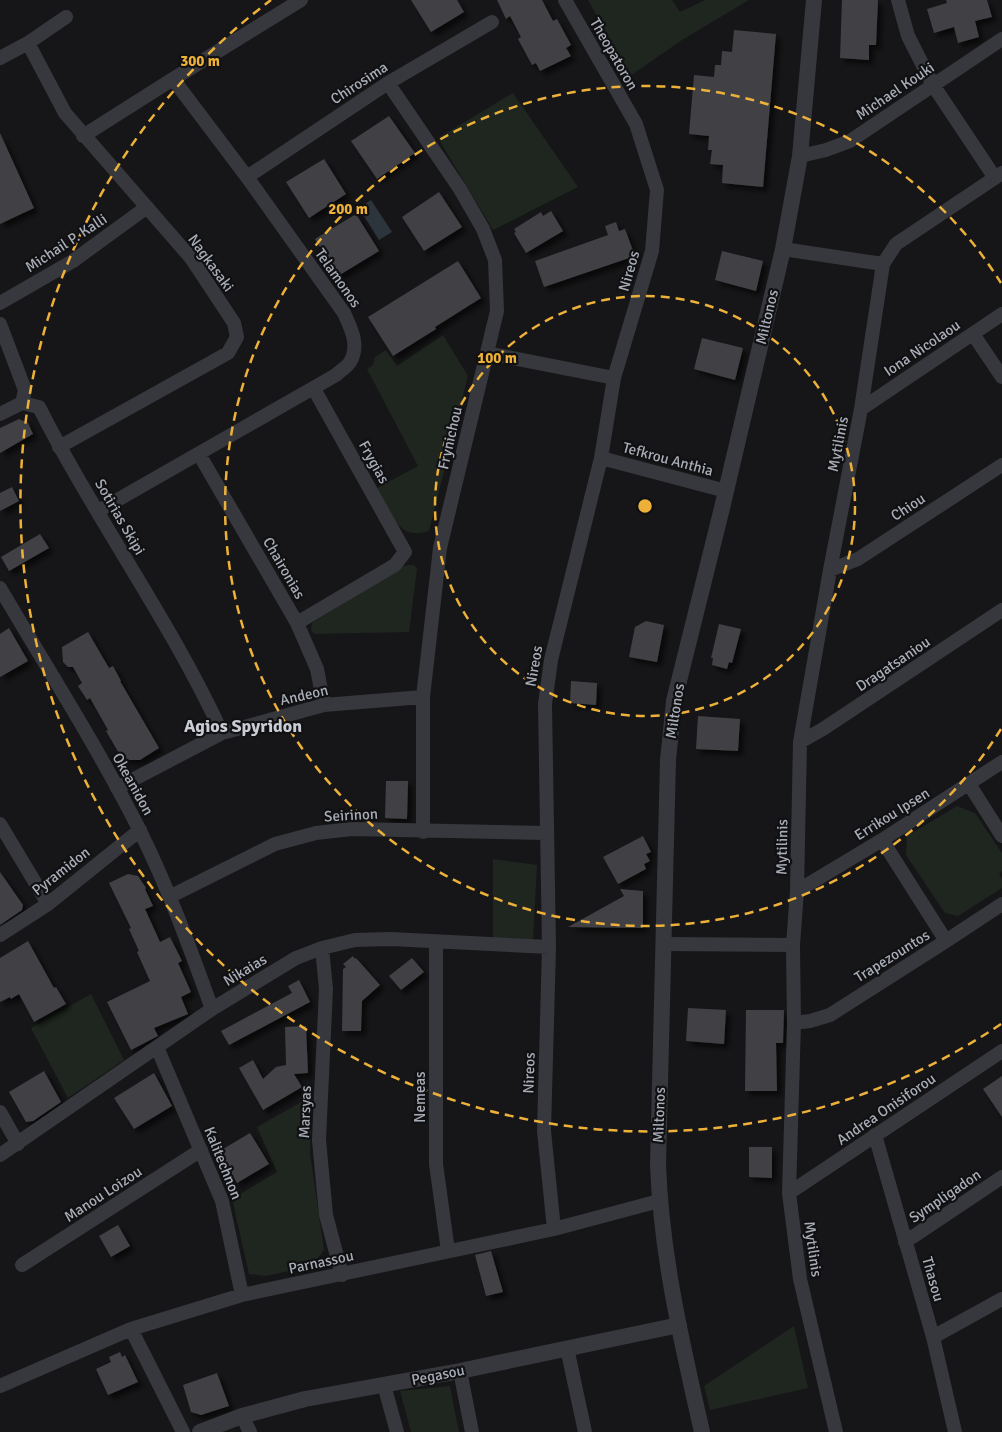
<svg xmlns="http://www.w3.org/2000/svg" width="1002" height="1432" viewBox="0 0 1002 1432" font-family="Signika,sans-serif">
<defs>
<filter id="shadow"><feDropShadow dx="4.5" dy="4.5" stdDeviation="2.5" flood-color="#0009"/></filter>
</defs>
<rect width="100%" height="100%" fill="#161618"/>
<path fill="#1e261f" d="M588 0H672L680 12 705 0H749L682 40 630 76Z
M513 93 578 187 493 230 438 138Z
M443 335 468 376 429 531C397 542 390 510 377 488L418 466 367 369 373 365 375 357 386 350 397 366Z
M408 565H414L417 569 409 632 314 634 311 630 312 623 402 567Z
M957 806 975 813 1002 853V871L999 874 1002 879V888L958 916 945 913 906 855 907 836Z
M493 859 537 865 533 939 493 942Z
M91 994 124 1060 68 1098 31 1028Z
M312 1096 310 1153 324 1250 312 1266 266 1276 249 1274 232 1199 277 1172 257 1127Z
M794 1326 808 1388 710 1410 704 1386Z
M450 1386 459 1432H411L400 1391Z"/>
<path fill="#2c353b" d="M371 200 392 232 379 240 359 208Z"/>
<path fill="#404145" filter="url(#shadow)" d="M411 0H457L464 12 431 32Z
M497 0H542L553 21 557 19 571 45 566 48 571 56 540 71 536 63 532 65 518 39 521 37 510 16 506 19Z
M842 0H878L876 45H869V60L840 58Z
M946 0H987L992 17 975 21 979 37 958 43 954 27 934 33 927 9 947 3Z
M734 30 776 34 763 187 722 183 723 165 710 164 712 150H708L709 136 689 134 694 75 714 77 715 65H721L722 51 732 52Z
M389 116 415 153 377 179 351 141Z
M0 133 34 208 0 224Z
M324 159 346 194 309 218 286 182Z
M439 192 462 227 424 251 402 217Z
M551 211 563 231 526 253 514 233 516 232 514 229 541 212 543 216Z
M356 214 379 251 338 276 315 239Z
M616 222 619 231 625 229 635 256 544 287 535 261 608 235 605 226Z
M722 251 763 261 756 291 715 280Z
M458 261 481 298 435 327 436 329 393 356 368 317Z
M702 338 743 348 735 380 694 369Z
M19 419 28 423 33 434 0 453V428Z
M12 487 19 501 0 511V493Z
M40 534 49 548 9 571 1 557Z
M646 621 664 625 657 662 629 657 635 627Z
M719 624 741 629 732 663 729 662 727 669 712 665 713 658H711Z
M9 628 28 661 0 677V634Z
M88 632 109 668 113 666 121 681H120L159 748 140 760H127L120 755 106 731 108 730 90 698 87 700 78 686 82 683 73 667H68L63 662 62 647Z
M571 681 597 683 596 705 570 703Z
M698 716 740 719 738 751 696 749Z
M386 781H408L407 819 385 818Z
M643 836 651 852 646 854 650 861 644 864 646 869 618 884 603 857Z
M0 872 23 905 22 910 0 925Z
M128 874 138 876 146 888 145 889 153 906 145 909 160 942 170 937 182 961 178 963 191 992 181 997 188 1014 154 1028 158 1036 131 1050 107 1002 150 981 137 952 139 951 129 929 131 928 109 883Z
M620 889 643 891V928L568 927 624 896Z
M28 941 54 988 56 987 66 1004 34 1022 19 994 11 999 10 997 0 1002V958Z
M353 956 355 959 356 958 380 985 362 1001 361 1031H342L343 969 346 967 343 964Z
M412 958 424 972 401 990 389 976Z
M299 980 310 1002 229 1045 221 1031 292 993 288 986Z
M688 1008 726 1010 724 1044 686 1041Z
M746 1010H784L783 1043H776L777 1091H745Z
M306 1026 308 1073 294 1074 302 1087 263 1110 239 1068 253 1060 263 1079 276 1067 286 1065 285 1027Z
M44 1071 61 1102 33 1121 26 1122 9 1092Z
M154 1073 172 1106 134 1129 114 1098Z
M1002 1076V1117L983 1089Z
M250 1133 269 1164 237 1183 218 1152Z
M749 1147H772V1178L749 1177Z
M118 1225 130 1246 111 1257 99 1236Z
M491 1251 503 1292 486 1296 475 1255Z
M120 1352 122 1357 125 1355 138 1382 108 1395 96 1369 111 1362 109 1357Z
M217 1373 229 1406 201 1415 191 1412 183 1385Z"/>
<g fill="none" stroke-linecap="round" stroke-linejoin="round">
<path stroke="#37383d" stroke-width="14" d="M898 0 908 36 933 85 995 178
M28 43 65 113 191 258 234 323 237 337 228 353 59 447
M0 58 28 43 66 17
M388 83 460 189 483 229 495 260 497 311 440 548 423 697V832
M83 136 173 79 301 0
M800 156 826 150 850 141 1002 39
M247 177 388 83 492 22
M783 249 883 264
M0 303 73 261 147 207
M0 324 25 390 22 403
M973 334 1002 377
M487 353 614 378
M22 403 39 407C95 518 170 620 222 733
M861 409 1002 314
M0 414 22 403
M199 454 297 623 317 669 324 705
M601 458 726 491
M98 511 336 375C340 371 347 367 350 362 360 346 351 328 344 313L247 177 173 79
M830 570 858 559 1002 465
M0 588C47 668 97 746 139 829 168 887 190 948 212 1009
M297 623 395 565 405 552 314 389
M800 742 823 729 1002 610
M969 784 1002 836
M117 788 222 733 324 705 423 697
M0 824 48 904
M882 840 946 941
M797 891 882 840 1002 762
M171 896 275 844 316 833 352 829 547 833
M0 935 48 904 140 830
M436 943V1164L448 1251
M664 944 793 945
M322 948 326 989 319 1140 326 1215 342 1275
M794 1023 810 1021 830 1015 946 941 1002 904
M157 1047 222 1201 242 1295
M0 1112 18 1144
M875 1135 933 1337 955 1432
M0 1155 212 1009 296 958 322 948 355 940 391 939 549 947
M789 1193 1002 1051
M554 1229 544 1131 549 947 545 704 551 660 601 458 614 378 652 251 657 190 636 124 565 0
M905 1242 1002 1177
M22 1265 201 1150
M131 1329 183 1432
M933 1337 1002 1299
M567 1348 585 1432
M460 1371 472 1432
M384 1385 397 1432
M0 1386 131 1329 242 1295 554 1229 659 1201
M242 1416 250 1432
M836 1432 800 1279 789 1193 794 1023 793 945 797 891 800 742 830 570 861 409 883 264 896 244 1002 173"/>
<path stroke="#37383d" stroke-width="16" d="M200 1432 242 1416 305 1399 460 1371 679 1325
M702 1432C682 1343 661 1255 658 1164L668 760 674 701 722 508 783 249 800 156 814 0"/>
</g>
<g fill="none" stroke="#edb139" stroke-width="2.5" stroke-dasharray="9 6">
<circle cx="645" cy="506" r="210"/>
<path d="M1001 729A420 420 0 1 1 1001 283"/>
<path d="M1001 1024A629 629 0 0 1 271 0"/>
</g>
<g text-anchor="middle" stroke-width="4.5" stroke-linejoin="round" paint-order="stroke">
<g font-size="15" fill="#a8adb7" stroke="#111113">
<text transform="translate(614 54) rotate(60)" y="5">Theopatoron</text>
<text transform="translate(359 83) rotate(-33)" y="5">Chirosima</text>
<text transform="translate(895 91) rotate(-34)" y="5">Michael Kouki</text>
<text transform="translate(66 243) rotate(-33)" y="5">Michail P. Kalli</text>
<text transform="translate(211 263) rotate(54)" y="5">Nagkasaki</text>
<text transform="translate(629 271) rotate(-74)" y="5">Nireos</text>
<text transform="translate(338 278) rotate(55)" y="5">Telamonos</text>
<text transform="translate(767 317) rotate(-77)" y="5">Miltonos</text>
<text transform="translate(922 348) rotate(-34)" y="5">Iona Nicolaou</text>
<text transform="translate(450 438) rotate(-77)" y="5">Frynichou</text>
<text transform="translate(838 444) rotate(-79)" y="5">Mytilinis</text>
<text transform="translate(668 459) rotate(15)" y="5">Tefkrou Anthia</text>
<text transform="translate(374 462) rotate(61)" y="5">Frygias</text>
<text transform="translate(908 507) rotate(-33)" y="5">Chiou</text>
<text transform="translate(120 517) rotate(60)" y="5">Sotirias Skipi</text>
<text transform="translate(284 568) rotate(60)" y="5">Chaironias</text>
<text transform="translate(893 664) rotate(-34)" y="5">Dragatsaniou</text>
<text transform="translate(534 666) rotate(-80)" y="5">Nireos</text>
<text transform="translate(304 695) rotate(-13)" y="5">Andeon</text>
<text transform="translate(675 711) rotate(-81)" y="5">Miltonos</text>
<text transform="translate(133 784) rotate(61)" y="5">Okeanidon</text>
<text transform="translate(892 814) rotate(-32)" y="5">Errikou Ipsen</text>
<text transform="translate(351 815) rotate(-3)" y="5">Seirinon</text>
<text transform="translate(782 847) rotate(-89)" y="5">Mytilinis</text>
<text transform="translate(61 871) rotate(-38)" y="5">Pyramidon</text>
<text transform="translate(892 956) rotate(-32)" y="5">Trapezountos</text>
<text transform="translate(245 970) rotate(-31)" y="5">Nikaias</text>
<text transform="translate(529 1073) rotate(-88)" y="5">Nireos</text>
<text transform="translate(420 1097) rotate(-90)" y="5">Nemeas</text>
<text transform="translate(886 1109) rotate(-34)" y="5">Andrea Onisiforou</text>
<text transform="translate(305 1112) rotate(-88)" y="5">Marsyas</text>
<text transform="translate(659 1115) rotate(-88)" y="5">Miltonos</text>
<text transform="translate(223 1163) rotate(68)" y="5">Kalitechnon</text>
<text transform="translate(103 1194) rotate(-33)" y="5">Manou Loizou</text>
<text transform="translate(945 1196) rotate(-34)" y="5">Sympligadon</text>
<text transform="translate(813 1249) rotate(82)" y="5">Mytilinis</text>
<text transform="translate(321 1262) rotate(-12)" y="5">Parnassou</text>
<text transform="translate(933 1279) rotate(74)" y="5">Thasou</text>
<text transform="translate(438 1375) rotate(-11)" y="5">Pegasou</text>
</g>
<g font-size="18" font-weight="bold" fill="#c9ccd4" stroke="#111113">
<text x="243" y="732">Agios Spyridon</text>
</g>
</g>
<circle cx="645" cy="506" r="8" fill="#edb139" stroke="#111113" stroke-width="2.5"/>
<g font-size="15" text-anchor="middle" font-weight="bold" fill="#edb139" stroke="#111113" stroke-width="4.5" stroke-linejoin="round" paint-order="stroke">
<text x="200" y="66">300 m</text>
<text x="348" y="214">200 m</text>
<text x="497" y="363">100 m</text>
</g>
</svg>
